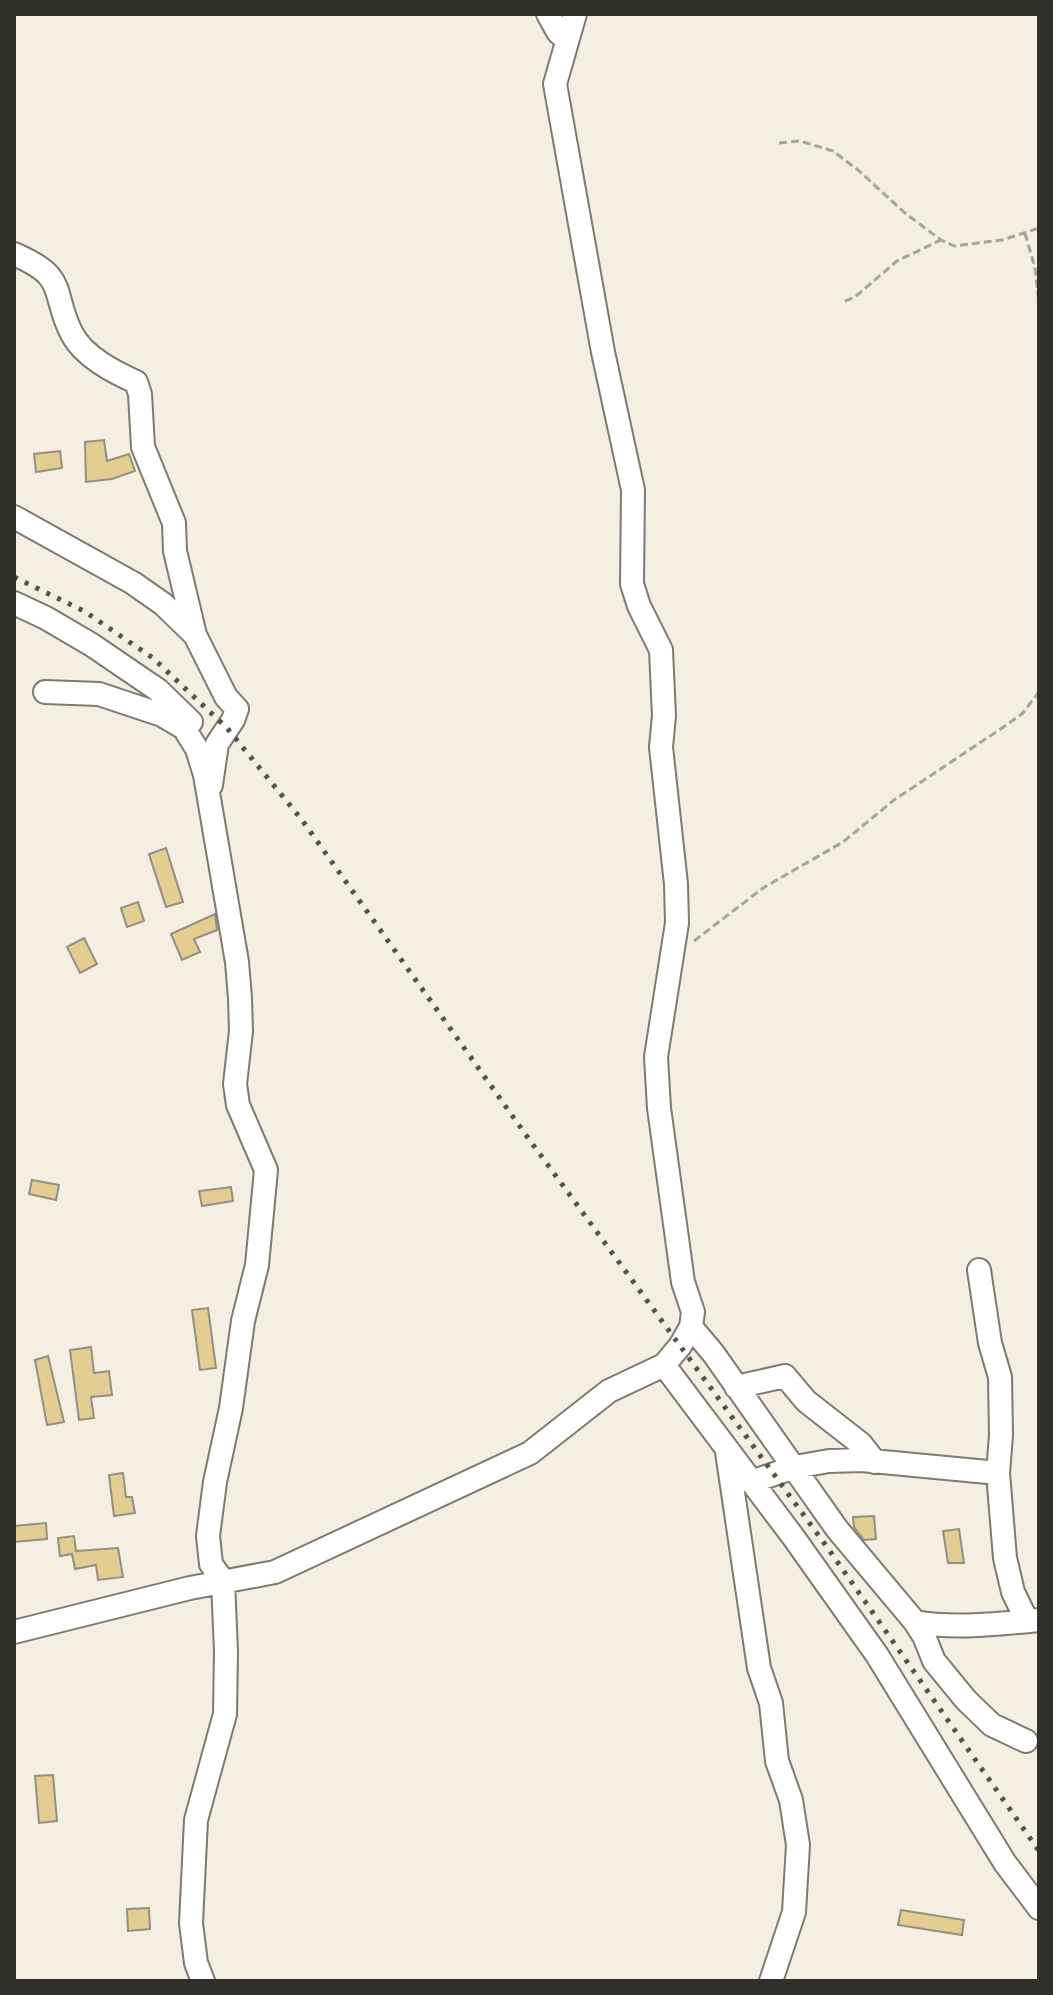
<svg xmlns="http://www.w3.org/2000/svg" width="1053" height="1995" viewBox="0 0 1053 1995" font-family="Arial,sans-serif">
<rect width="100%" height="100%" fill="#f4efe2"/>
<path fill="#e3cd90" stroke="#938f82" stroke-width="2" d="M104 440 107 461 129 454 135 471 112 479 86 482 85 442Z
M60 451 62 468 36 472 34 454Z
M166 848 183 902 166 907 149 854Z
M138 902 144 921 127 927 121 908Z
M215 914 217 930 194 939 200 952 182 960 171 934Z
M84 938 97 964 80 973 67 947Z
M32 1180 59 1185 56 1200 29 1194Z
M231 1187 233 1201 202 1206 199 1191Z
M208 1308 216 1368 200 1370 192 1310Z
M91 1347 94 1373 109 1371 112 1395 91 1397 94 1418 79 1420 70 1350Z
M48 1356 64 1422 47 1425 35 1360Z
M123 1473 126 1497H132L135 1513 114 1516 109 1475Z
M874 1516 876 1539 864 1540 854 1527 853 1517Z
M46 1523 47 1539 14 1542V1526Z
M959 1529 964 1563H948L943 1531Z
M74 1536 76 1551 118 1548 123 1577 98 1580 96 1565 75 1569 72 1554 60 1556 58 1538Z
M53 1775 57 1821 39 1823 35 1776Z
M149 1908 150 1929 128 1931 127 1909Z
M901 1910 964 1920 962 1935 898 1925Z"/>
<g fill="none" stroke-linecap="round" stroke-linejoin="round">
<g stroke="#7e7a6e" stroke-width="26">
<path id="minor" d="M548 14 558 32 567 40
M14 254C70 278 50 291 72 334 84 357 114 372 136 382L140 394 143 447 174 523 175 551 195 635 226 697 237 709 233 720 217 744 211 785
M14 517 133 583 163 604 195 635
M14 603 46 618 92 645 158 690 191 722
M45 692 99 694 162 715 184 728 197 749 205 775 237 962 240 998 241 1031 235 1084 238 1105 266 1170 257 1265 243 1321 231 1408 215 1482 208 1536 211 1564 223 1581 226 1652 225 1714 196 1820 191 1923 196 1963 203 1981
M979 1270 990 1343 1000 1377 1001 1435 998 1473 1005 1558 1013 1592 1027 1621
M691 1327 713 1353 837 1529 915 1622 924 1636 934 1661 966 1700 992 1725 1026 1741
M664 1365 794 1538 877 1655 1005 1863 1039 1908
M736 1387 785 1376 806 1401 861 1444 875 1462
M727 1452 759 1668 771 1703 777 1761 791 1800 798 1845 794 1912 771 1981
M751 1482 795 1467 829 1461 862 1460 998 1473
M915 1622C954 1629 999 1624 1039 1620
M14 1632 190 1588 275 1572 530 1453 609 1391 664 1365 680 1346 691 1327 693 1312 683 1282 659 1108 656 1057 677 923 676 884 661 747 664 716 661 650 639 606 632 584 633 490 603 352 555 84 575 14"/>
</g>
<path stroke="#a7a49a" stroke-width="3" stroke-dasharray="8 4" stroke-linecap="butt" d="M779 143 800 141 833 151 858 170 905 213 941 240 954 246 1002 240 1039 228
M1025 233 1035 268 1039 303
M845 301 855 297 897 261 941 240
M694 941 763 888 843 842 894 800 999 730 1022 714 1039 692"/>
<use href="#minor" stroke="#fff" stroke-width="22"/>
<path stroke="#55524c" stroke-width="5" stroke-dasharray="4 8" stroke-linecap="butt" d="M14 577 84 611 153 658 227 728 302 820 526 1135 827 1547 1039 1851"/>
</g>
<rect width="1053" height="1995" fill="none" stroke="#32302b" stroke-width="32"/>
</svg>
